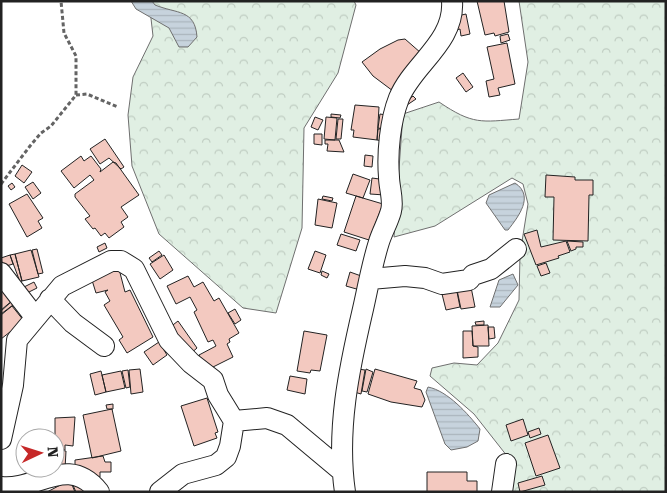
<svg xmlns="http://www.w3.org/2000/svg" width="667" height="493" viewBox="0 0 667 493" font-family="'Roboto Serif',serif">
<defs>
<pattern id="forest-crowns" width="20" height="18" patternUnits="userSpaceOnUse" patternTransform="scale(1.25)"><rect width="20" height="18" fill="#e0efe3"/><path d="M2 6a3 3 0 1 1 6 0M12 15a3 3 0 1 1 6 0" fill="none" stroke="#c0cdc2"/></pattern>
<pattern id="water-rules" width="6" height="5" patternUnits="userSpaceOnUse" patternTransform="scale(1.25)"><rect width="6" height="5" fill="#c7d3dd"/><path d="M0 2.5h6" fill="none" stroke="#abb5bd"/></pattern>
</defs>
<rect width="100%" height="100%" fill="#fff"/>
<path fill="url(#forest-crowns)" stroke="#6f6f6f" d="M149 1H354L356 5 338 73 304 128 302 228 276 313 243 308 159 234 132 166 128 115 133 77 153 36Z
M519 1H666V492H510L511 461 474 414 430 376 432 368 454 363 477 365 498 343 519 300 520 254 528 204 523 184 512 178 435 226 394 237 403 114 439 102C473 125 481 122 519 119L528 62Z"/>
<path fill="url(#water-rules)" stroke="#6f6f6f" d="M131 1H152L155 5C177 14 195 9 197 37L188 47H179L169 28 136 9Z
M515 183C535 196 518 217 508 230H505L486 203 489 195Z
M513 274 518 285 500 307H490L499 280Z
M428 387C448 391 468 414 480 429L478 441 467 447 451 450 445 444 426 392Z"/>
<path fill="#f3c9c0" stroke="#222" d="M477 1H504L509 32 495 36 494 33 485 35Z
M466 14 470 34 461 36 460 29 456 30 453 17Z
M508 34 510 40 501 43 500 36Z
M405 39 421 53 393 91 373 76 362 62 380 49 398 40Z
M507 43 515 84 498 88 500 95 489 97 486 81 494 79 487 47Z
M463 73 473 87 466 92 456 78Z
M413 96 416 99 404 107 402 104Z
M355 105 379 107 377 140 353 137 354 130H351Z
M331 114 341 115 340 118 331 117Z
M380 114 386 115 384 129 378 128Z
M315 117 323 120 318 130 311 127Z
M326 117 337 118 335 140 324 139Z
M338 119H343L341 139H336Z
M378 129H384L383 141 377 140Z
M314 134H322V145L314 144Z
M105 139 124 167 121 169 109 158 100 164 90 149Z
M325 140H339L344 152 327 151 328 144H325Z
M365 155 373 156 372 167 364 166Z
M81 156 84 161 91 156 101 169 100 172 113 162 116 163 139 195 121 207 128 217 121 222 124 227 109 238 105 233 101 236 95 228 93 229 85 219 90 216 75 197V194L94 180 90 175 74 188 61 171Z
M22 165 32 172 24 183 15 176Z
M353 174 370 180 363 198 346 193Z
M546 175 575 177V180H593V195H589L588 241 553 240 554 197H545Z
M372 178 387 180 385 195 370 194Z
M33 182 41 193 33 199 25 187Z
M12 183 15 187 11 190 8 186Z
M27 194 43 218 38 221 42 228 27 237 9 204Z
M323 196 333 198 332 201 322 199Z
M356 196 383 204 369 240 344 232Z
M318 199 337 203 332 228 315 225Z
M537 230 541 247 566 241 570 252 558 256 559 258 536 265 524 234Z
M341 234 360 240 356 251 337 245Z
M567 241 583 242V247H576V249L571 251Z
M105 243 107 248 99 252 97 247Z
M37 249 43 273 38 274 32 250Z
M31 250 39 277 22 281 15 254Z
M159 251 162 255 152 262 149 258Z
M315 251 326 255 320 273 308 269Z
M15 254 22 281 20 282 10 255Z
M10 255 13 264 3 267 1 258Z
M164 255 173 270 160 279 150 264Z
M546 263 550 273 541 276 537 266Z
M119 269 125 292 130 290 153 337 127 353 119 340 123 337 104 305 110 301 105 292 108 290 96 293 91 277Z
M322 271 329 274 327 278 321 275Z
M350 272 364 277 360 290 346 286Z
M188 276 194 287 203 282 214 301 219 298 239 333 229 339 230 342 227 344 233 357 209 369 203 366 199 355 216 346 213 340 208 342 194 312 197 310 190 297 176 304 167 286Z
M34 282 37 288 25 294 22 288Z
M1 287 13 300 1 310Z
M456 287 460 307 446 310 441 290Z
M471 287 475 307 461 309 457 290Z
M11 302 13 305 1 314V311Z
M12 306 24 321 1 339V315Z
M235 309 241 320 235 324 228 313Z
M178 321 197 348 189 355 169 328Z
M484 321V325H476L475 322Z
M488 325 489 346H473L472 326Z
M488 327H494L495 338 489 339Z
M304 331 327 335 320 371 311 370 310 373 297 371Z
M463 331H472L473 346 478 347V357L463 358Z
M159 342 167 355 153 365 144 352Z
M140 369 143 392 131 394 129 370Z
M358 369 365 370 361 394 351 391Z
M366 369 373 372 367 392 362 391Z
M375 369 417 381 414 388 421 390 425 400 422 407 391 402 368 394Z
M128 370 130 387 126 388 122 371Z
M101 371 106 392 95 395 90 374Z
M121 371 125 388 106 392 102 375Z
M290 376 307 379 305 394 287 390Z
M207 398 218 432 215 433 217 438 194 446 181 406Z
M113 404V409H107L106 405Z
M112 409 121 451 92 458 83 415Z
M75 417 73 446 65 445V450L55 449V418Z
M523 419 528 435 511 441 506 425Z
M539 428 541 434 530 438 528 432Z
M548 435 560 468 536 476 525 443Z
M55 450 66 451 65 469 55 468Z
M103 456 105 462H111V472H100V477H90L75 471V460Z
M427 472H467V481H477V492H427Z
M542 476 545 485 520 492 518 483Z
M70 480 75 492H47Z
M72 483 82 485 86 492H76Z"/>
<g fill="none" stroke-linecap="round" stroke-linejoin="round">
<g stroke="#222" stroke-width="22">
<path id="minor" d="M1 273 35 317
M370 279 405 276 425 278 442 284 469 280 473 275 491 269 516 249
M50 299 73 323 104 346
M1 439 13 385 17 340 62 286 111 261H121L134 269 169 340 191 363 213 380 218 395 234 421 267 418 287 425 342 471
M1 487C37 491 68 453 99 492
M160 492 183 474 216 465 226 457 230 446 234 421
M345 492C336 430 349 369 363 309 368 287 372 264 379 242 382 232 388 222 391 211 394 201 389 187 389 177 387 153 390 121 399 98 413 64 455 42 452 1
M502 492 506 464"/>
</g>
<path stroke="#646464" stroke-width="3" stroke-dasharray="4 2.5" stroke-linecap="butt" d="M76 95 87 94 118 107
M1 184 30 146 41 133 51 126 76 95V56L64 33 61 1"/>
<use href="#minor" stroke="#fff" stroke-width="20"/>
</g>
<rect width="667" height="493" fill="none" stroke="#222222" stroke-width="5"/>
<g transform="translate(40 453) rotate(86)"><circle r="24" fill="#ffffff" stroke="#a7a7a7"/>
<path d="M0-4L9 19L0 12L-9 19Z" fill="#c62828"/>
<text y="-8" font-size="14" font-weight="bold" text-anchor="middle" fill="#222222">N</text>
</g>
</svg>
